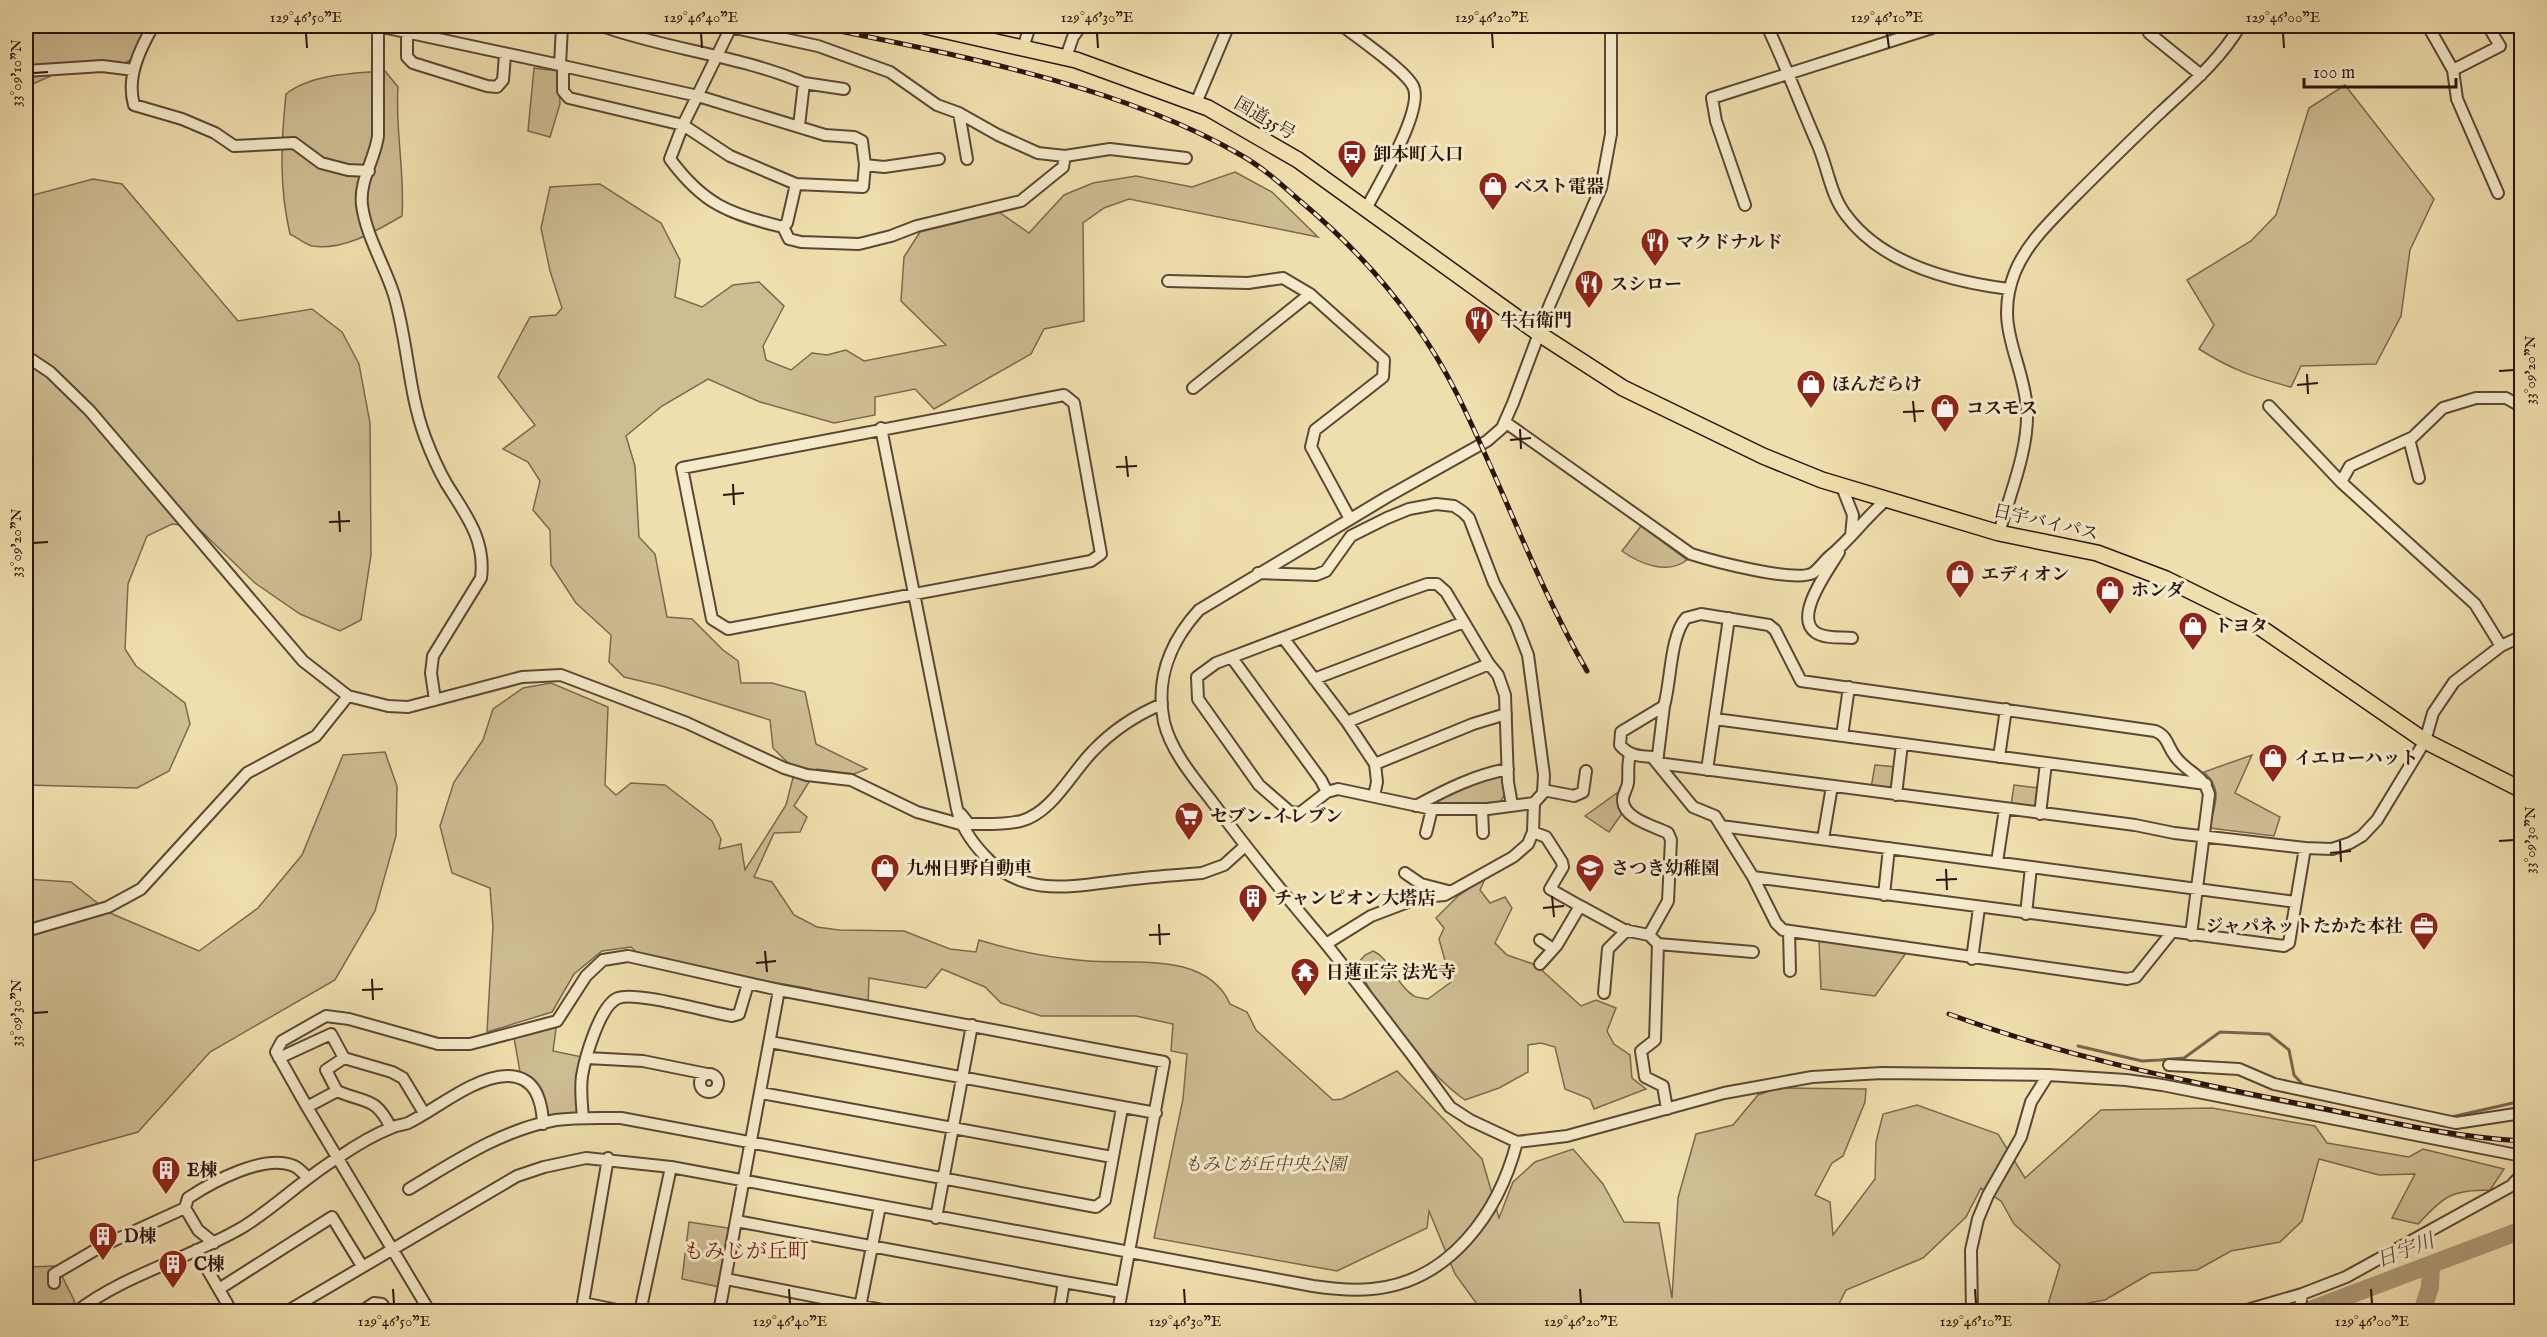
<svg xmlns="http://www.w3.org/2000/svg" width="2547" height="1337" viewBox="0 0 2547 1337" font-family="'IM FELL English','Noto Serif JP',serif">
<rect width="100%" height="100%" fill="#f0dfae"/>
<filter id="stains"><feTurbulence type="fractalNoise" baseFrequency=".00333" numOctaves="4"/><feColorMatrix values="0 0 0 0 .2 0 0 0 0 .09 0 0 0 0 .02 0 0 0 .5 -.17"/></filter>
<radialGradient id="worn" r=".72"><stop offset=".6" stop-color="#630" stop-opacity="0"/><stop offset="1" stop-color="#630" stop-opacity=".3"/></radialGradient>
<path fill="#cebc92" stroke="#7c684e" stroke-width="1.5" d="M26 26H147L136 57 112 70 55 74 26 87Z
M534 68 558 71 560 104 550 137 528 131Z
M385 71 398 87C395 130 405 172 402 216 376 231 343 251 312 246 305 244 296 237 290 234 279 187 281 142 286 94 311 74 354 73 385 71Z
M2345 85 2434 199 2410 250 2401 316 2376 364 2301 366 2291 387C2253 377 2232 370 2199 349L2214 325 2187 280 2251 241 2276 215 2309 108Z
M1235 172 1272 192 1318 237 1129 199 1104 208 1083 223 1084 321 1044 329 1031 354 934 409 915 389 875 397V415L834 423 760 402 708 379 662 406 626 436 635 466 639 537 655 554 667 617 692 619 723 650 738 661 741 683H772L805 692 816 744 867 769 854 774 817 769 794 806 807 817 800 832 774 833 754 877 772 882 794 915 817 927 839 930 904 931 950 949 976 952 979 940C1014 951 1052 958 1088 961 1135 964 1207 952 1230 1004L1247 1012 1256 1030 1333 1100 1342 1099 1397 1071 1482 1159 1499 1218 1513 1182 1535 1162 1573 1149 1603 1184 1624 1222 1659 1223 1672 1298 1678 1198 1696 1134 1733 1125 1758 1095 1778 1088 1866 1089 1865 1102 1843 1156 1832 1163 1815 1195 1830 1202 1833 1235 1875 1179 1876 1142 1883 1114 1917 1105 1998 1134 2025 1178 2101 1110 2212 1108 2315 1126 2327 1143 2409 1157 2423 1149 2504 1169 2490 1190C2450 1190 2445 1196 2418 1224L2392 1218 2415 1174 2379 1175 2319 1159 2302 1221 2280 1242 2231 1251 2197 1270 2151 1273 2105 1300 2046 1311 2060 1265 2014 1224 2001 1201 1981 1188 1966 1217 1923 1258 1846 1290 1838 1306 1861 1311H1482L1455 1274 1429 1211 1427 1228 1337 1271 1154 1238 1183 1099 1187 1054 1171 1051 1173 1024 1136 1016H1041L1001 1003 985 987 942 969 926 988 869 978 868 1006 811 996V989L644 959 631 947 602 951 574 974 552 1012 487 1032 493 926 490 888 452 873 440 826 454 782 483 740 493 709 523 688 551 683 608 707 605 785 616 795 631 783 665 785 712 821 721 839 719 849 741 844 745 870 786 805 795 770 773 748 770 720 662 686 624 677 609 662 611 635 576 603 551 565 550 530 533 510 540 481 528 462 503 449 535 425 498 377 530 317 556 315 562 308 550 271 541 228 550 187 600 184 661 223 680 260 675 297 702 307 733 285 759 282 784 306 763 346 766 360 791 370 812 353 827 355 846 350 864 361 946 345 901 301 904 257 920 232 999 212 1029 233 1064 195 1093 183 1136 176 1192 187Z
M93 179 122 184 238 321 312 309 342 332 359 364 370 423 371 555 361 620 340 631 300 614 255 583 197 527 172 524 147 536 128 584 125 649 136 666 185 703 190 724 169 771 137 788 26 785V197Z
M1641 526 1687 560C1667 575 1640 564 1622 551Z
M385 752 397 786 396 836 375 911 335 980 210 1052 138 1132 26 1163V879L71 882 110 913 199 951 258 908 302 855 343 755Z
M2252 755 2235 793 2280 817 2274 836 2210 828C2214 803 2224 791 2204 772Z
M1875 765 1897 767 1894 791 1871 788Z
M1499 774 1505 777 1504 796 1500 802 1432 805C1451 789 1476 785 1499 774Z
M2014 785 2039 788 2036 810 2011 806Z
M1617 793 1623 812 1609 832 1585 816Z
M1486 877 1480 890 1490 903 1505 897 1512 908 1495 943 1507 955 1536 965 1581 1006 1596 1000 1616 1008 1607 1031 1614 1044 1630 1055 1632 1078 1646 1089 1594 1109 1590 1099 1565 1089 1555 1047 1541 1043 1528 1045V1072L1499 1088 1465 1100C1429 1075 1374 1005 1357 964L1365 955 1373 951C1390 958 1397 986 1414 996 1417 998 1424 998 1428 999L1451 982 1439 939 1444 928 1436 918 1458 896Z
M1819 941 1906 953 1875 996 1821 989Z
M557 1021 553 1051 587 1058 583 1118 543 1124 538 1097 521 1078 513 1032Z
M689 1222 735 1229 724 1288 682 1279Z
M57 1266 75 1302 62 1311H31L26 1306V1267Z"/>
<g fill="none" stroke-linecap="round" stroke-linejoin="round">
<path stroke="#79644c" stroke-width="3" d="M2078 1046 2142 1061 2160 1060 2184 1058 2220 1032 2269 1034 2289 1050 2294 1075 2304 1086
M2451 1117 2522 1101"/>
<path stroke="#ad9a77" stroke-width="18" d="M2305 1312 2522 1230
M2422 1312 2430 1287 2431 1265"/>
<g stroke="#5c4734" stroke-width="14">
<path id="minor" d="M153 26C140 49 126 77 134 105L182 119 215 133 234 146 294 143 321 163 348 170 369 171
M378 26V136C375 159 359 181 362 205 366 236 385 266 394 295 408 342 408 391 425 437 431 453 438 469 446 483 465 514 486 539 481 578L433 656 431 673 435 700
M378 26 560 65 563 66V91L569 98 683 125 670 159C703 204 729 214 783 227L787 223 796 184
M602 26C668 50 738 55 804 83L799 126
M726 26 818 46 890 72 937 105 959 113 998 135 1038 153 1065 156 1063 167 1021 201 917 226 891 236 859 244 801 242 789 239 783 227
M1343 26C1359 39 1405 70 1413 86 1425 109 1378 185 1366 209
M1611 26V134L1601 188 1550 304 1513 403 1502 428 1487 441 1387 497 1199 610C1170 642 1155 678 1164 722 1171 751 1193 777 1211 800 1246 848 1284 894 1322 939 1353 977 1382 1016 1412 1055L1450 1107 1470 1120 1517 1142 1567 1136 1724 1093 1812 1077 1882 1073 2048 1075 2126 1080 2162 1085 2522 1156
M1767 26C1785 64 1800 104 1817 143 1828 168 1830 194 1846 215 1882 264 1953 282 2009 289
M2148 26 2149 33 2201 75
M2428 26 2453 70 2500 46 2488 26
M731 27 683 125 730 156 796 184 863 187 865 165
M407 32V57L413 63 487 86 497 87 503 80 505 55
M1023 48 1030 26
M1066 57 1073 37 1081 26
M560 65 562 26
M563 66 698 96 825 135 854 137 862 141 865 165 884 167 939 159
M2453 70 2457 99 2498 193
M26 71 102 66 134 70
M804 83 844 89
M1196 103 1228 27
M959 113 967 159
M1065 156 1110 149 1186 158
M1745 205 1716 121 1712 98 1932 28 1931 26
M1168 281 1248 283 1283 278 1310 294
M26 356 50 372 90 411 303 661 348 696 388 706 408 707 522 677 561 675 687 723 784 768 807 775 851 780 917 812 960 824
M1193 388 1310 294 1384 360 1383 377 1315 430 1311 447 1350 519
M1064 395 1074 403 1101 554 1091 561 728 629 712 619 682 468Z
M2269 406 2341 482 2475 604 2501 646
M1505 422 1691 554C1713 561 1795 583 1813 573 1820 568 1824 561 1830 556 1850 540 1865 518 1885 501
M881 428 957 809C961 827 971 841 984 855 1023 899 1073 886 1125 880 1150 877 1176 875 1202 873L1224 865 1245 846
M2409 439 2419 478
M2341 482 2350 466 2413 437 2443 408 2476 398H2506L2522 407
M1842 487 1853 515 1851 536
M1999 533C2010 494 2029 449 2027 409 2023 358 1993 327 2015 272 2027 243 2049 223 2070 201 2100 171 2130 141 2161 112 2190 85 2220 60 2240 26
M1839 552C1830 568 1793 616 1815 632 1824 639 1841 637 1852 638
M1258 573 1316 575 1326 571 1351 536 1387 518 1409 509 1436 504 1454 506 1463 512 1469 518 1494 583 1516 624 1528 655 1544 775 1543 793 1534 803 1533 832 1528 844 1513 857 1445 895 1421 897 1371 916 1326 944
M1284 639 1347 722 1375 764 1377 782 1374 796
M1232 658 1321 780 1327 792
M1314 679 1464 622
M1715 719 2206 784
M1347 722 1489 664
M1842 736 1849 687
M1630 755C1627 765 1629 773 1628 783 1627 790 1622 795 1623 801 1624 819 1654 826 1668 833L1671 840 1668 901 1649 935 1658 944
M1999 757 2006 709
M1657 763 2135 825 2174 833 2305 848 2332 849 2350 843 2362 836 2377 820 2425 741 2433 713 2454 682 2501 646 2522 636
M1657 763 1664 706
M1375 764 1473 724 1506 714
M1707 770 1729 618
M1543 790 1574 796 1583 792 1586 771
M1896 795 1902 744
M1512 805 1508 782 1505 695 1498 675 1489 664 1446 592 1437 584H1427L1396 595 1216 663 1197 677 1198 699 1259 785 1290 812 1300 813 1327 792 1338 789 1432 809H1488L1534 803
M1416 806C1445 790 1475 775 1508 769
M1482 809 1483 833
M961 814 969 824C986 824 1004 825 1021 821 1052 813 1072 772 1093 751 1113 730 1136 715 1162 704
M2040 814 2046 763
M1721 826 2296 902
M1533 832 1546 837 1562 862 1563 867 1550 889 1580 906
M1426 833 1432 809
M1823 839 1832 786
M1997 862 2005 809
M1405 873 1421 884 1448 891
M1753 877 1776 923 1783 930 2127 979 2136 977 2172 932
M1884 895 1889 848
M2026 914 2031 867
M26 931 108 907 141 889 247 773 316 736 348 696
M1789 931 1790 971
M2191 935 2209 794C2203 774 2186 772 2175 756 2167 746 2168 736 2155 731L1801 681 1775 630 1769 625 1701 614 1686 618C1670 636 1671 682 1664 706L1621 732 1620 745C1629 756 1639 756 1652 757L1693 807 1715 816 1753 877 2284 946 2289 943 2305 848
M1540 940 1553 949
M1972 959 1979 908
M1540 964 1557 945 1580 906 1624 930 1649 935
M1604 993 1608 949 1627 930
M770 1042 1156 1113
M279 1058 331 1034 344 1058
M587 1058 643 1061 707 1074
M2169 1065 2239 1069 2274 1084 2456 1123 2522 1113
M700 1083a9 9 0 1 1 18 0a9 9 0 1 1-18 0Z
M337 1091C367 1104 375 1096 391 1128
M761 1093 1112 1157
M307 1107 430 1312
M1667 1109 1663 1086 1645 1077 1641 1051 1655 1040 1658 944 1753 952
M424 1113 403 1078 392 1072 344 1058 326 1070 337 1091 307 1107 276 1052 282 1041 326 1016 349 1019 438 1044H470L557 1021 586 976 603 960 628 956 779 990
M583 1118C582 1104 580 1090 582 1076 585 1058 600 1005 618 998 637 991 707 1012 732 1016L739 1014 748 984
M608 1158 583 1303 627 1312
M409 1189C456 1161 501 1130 556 1120 577 1117 600 1118 621 1118L1096 1207 1105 1200 1122 1108
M936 1218 972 1025
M736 1221 1064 1282
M214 1243 198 1230 185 1208 188 1198C212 1182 265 1153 294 1166 299 1168 304 1174 308 1178
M196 1250 232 1312
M726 1279 893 1312
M54 1283V1274L102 1246 185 1208
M219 1289 332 1217 362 1266
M76 1312C127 1273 189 1259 243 1227 277 1206 305 1177 339 1157 355 1146 373 1135 391 1128 396 1125 403 1125 408 1123 437 1109 473 1077 507 1076 535 1076 542 1100 543 1124
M286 1312 517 1176 544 1167 586 1158 671 1167 1313 1286C1333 1289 1352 1291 1372 1289 1450 1282 1499 1212 1517 1142
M361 1312 374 1303 382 1304 387 1312
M640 1312 671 1167
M719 1312 779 990 1164 1062 1118 1312
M859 1312 880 1206
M1059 1312 1064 1282 1121 1292
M1972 1312 1971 1250 1978 1219 1988 1195 2021 1137 2031 1102 2048 1075
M2240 1312 2302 1294 2346 1277 2511 1186 2522 1174
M2299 1312 2302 1294"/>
</g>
<g stroke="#2a140b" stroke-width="18">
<path id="highway" d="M925 26 1076 60 1208 108 1298 160 1541 335 1623 388 1763 456 1822 480 1999 533 2097 553 2166 579 2251 621 2425 741 2522 790"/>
</g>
<use href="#minor" stroke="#f5eaca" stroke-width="10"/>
<use href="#highway" stroke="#f0dfae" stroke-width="15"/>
<g stroke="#2a140b" stroke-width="5">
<path id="rail" d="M815 26C951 54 1117 84 1239 154 1261 166 1280 183 1299 200 1364 254 1420 320 1458 396 1503 487 1536 583 1587 671
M1949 1014C2064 1057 2185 1081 2306 1105 2377 1119 2449 1137 2522 1141"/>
</g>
<use href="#rail" stroke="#f5eaca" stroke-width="3" stroke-dasharray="9" stroke-linecap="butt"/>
</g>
<path fill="none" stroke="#2a140b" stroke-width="2" d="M306 33 307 48M701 33 702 48M1097 33 1098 48M1492 33 1493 48M1887 33 1889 48M2283 33 2284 48M33 73 48 72M2499 371 2514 370M2307 374 2308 394M2297 385 2318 383M1913 401 1915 422M1903 412 1924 411M1520 429 1521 449M1510 440 1531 438M1126 456 1128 477M1116 467 1137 466M733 484 734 505M723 495 744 493M339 511 340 532M329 522 350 521M33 543 48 542M2340 841 2341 862M2499 841 2514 840M2330 853 2351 851M1946 869 1947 890M1936 880 1957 879M1552 896 1554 917M1543 908 1564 906M1159 924 1160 945M1149 935 1170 934M765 951 767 972M756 963 776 961M372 979 373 1000M362 990 383 989M33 1013 48 1012M393 1289 394 1304M789 1289 790 1304M1184 1289 1185 1304M1580 1289 1581 1304M1975 1289 1976 1304M2371 1289 2372 1304"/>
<defs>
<g id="bus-pin" transform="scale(1.5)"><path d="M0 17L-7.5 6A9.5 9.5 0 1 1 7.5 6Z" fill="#8f2418" stroke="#f5eaca"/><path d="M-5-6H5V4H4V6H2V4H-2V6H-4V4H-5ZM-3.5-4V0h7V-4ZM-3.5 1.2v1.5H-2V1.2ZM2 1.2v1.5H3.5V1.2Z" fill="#fff"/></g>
<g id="shop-pin" transform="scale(1.5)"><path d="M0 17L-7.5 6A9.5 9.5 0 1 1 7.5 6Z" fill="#8f2418" stroke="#f5eaca"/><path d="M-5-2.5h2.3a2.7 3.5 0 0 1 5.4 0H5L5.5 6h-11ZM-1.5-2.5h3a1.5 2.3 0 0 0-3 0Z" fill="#fff"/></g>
<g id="restaurant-pin" transform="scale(1.5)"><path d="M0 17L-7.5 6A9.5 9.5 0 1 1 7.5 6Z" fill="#8f2418" stroke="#f5eaca"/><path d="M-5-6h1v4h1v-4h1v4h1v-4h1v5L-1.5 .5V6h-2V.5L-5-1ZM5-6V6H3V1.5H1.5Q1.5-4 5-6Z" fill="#fff"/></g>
<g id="supermarket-pin" transform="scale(1.5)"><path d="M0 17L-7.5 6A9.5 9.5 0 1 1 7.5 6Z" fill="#8f2418" stroke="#f5eaca"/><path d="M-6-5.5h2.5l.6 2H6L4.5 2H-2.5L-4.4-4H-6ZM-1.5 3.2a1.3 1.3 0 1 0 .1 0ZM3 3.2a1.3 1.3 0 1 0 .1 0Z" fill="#fff"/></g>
<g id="school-pin" transform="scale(1.5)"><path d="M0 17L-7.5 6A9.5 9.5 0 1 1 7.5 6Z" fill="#8f2418" stroke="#f5eaca"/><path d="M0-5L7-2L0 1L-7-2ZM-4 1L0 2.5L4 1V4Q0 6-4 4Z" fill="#fff"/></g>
<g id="building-pin" transform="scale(1.5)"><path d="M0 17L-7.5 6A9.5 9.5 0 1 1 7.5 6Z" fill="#8f2418" stroke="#f5eaca"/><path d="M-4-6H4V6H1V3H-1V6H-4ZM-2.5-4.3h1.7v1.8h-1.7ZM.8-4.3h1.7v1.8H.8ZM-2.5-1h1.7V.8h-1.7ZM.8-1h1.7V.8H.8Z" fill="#fff"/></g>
<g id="office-pin" transform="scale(1.5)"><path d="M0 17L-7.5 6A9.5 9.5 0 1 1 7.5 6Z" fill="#8f2418" stroke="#f5eaca"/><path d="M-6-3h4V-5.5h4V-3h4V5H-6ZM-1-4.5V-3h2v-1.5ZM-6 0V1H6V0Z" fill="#fff"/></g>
<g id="temple-pin" transform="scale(1.5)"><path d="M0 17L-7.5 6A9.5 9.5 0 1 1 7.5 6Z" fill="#8f2418" stroke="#f5eaca"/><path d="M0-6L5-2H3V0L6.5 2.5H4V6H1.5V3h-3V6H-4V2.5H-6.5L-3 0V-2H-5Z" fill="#fff"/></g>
</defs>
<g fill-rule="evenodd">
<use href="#bus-pin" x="1352" y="154"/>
<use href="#shop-pin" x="1493" y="186"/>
<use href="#restaurant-pin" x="1655" y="242"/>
<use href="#restaurant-pin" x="1589" y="284"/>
<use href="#restaurant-pin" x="1479" y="320"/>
<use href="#shop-pin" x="1811" y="384"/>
<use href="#shop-pin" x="1945" y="408"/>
<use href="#shop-pin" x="1960" y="574"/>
<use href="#shop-pin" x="2110" y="590"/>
<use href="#shop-pin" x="2193" y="626"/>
<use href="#shop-pin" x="2273" y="758"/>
<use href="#supermarket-pin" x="1189" y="816"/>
<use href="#shop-pin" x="885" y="868"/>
<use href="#school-pin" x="1590" y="868"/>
<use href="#building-pin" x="1253" y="898"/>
<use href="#office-pin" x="2424" y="926"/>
<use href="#temple-pin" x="1305" y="972"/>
<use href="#building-pin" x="166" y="1170"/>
<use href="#building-pin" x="103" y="1236"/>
<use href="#building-pin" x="173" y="1264"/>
</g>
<g text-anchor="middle" stroke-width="6" stroke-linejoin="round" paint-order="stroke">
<g font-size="18" fill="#2a140b" stroke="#f5eaca">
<text transform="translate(1265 118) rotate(30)" y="6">国道35号</text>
<text transform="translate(2046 522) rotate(13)" y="6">日宇バイパス</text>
</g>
<g font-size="18" font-weight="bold" fill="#2a140b" stroke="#f5eaca" text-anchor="start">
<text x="1373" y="160">卸本町入口</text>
<text x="1514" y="192">ベスト電器</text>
<text x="1676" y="248">マクドナルド</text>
<text x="1610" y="290">スシロー</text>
<text x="1500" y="326">牛右衛門</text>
<text x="1832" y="390">ほんだらけ</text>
<text x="1966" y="414">コスモス</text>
<text x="1981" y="580">エディオン</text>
<text x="2131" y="596">ホンダ</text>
<text x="2214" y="632">トヨタ</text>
<text x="2294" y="764">イエローハット</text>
<text x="1210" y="822">セブン-イレブン</text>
<text x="906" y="874">九州日野自動車</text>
<text x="1611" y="874">さつき幼稚園</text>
<text x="1274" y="904">チャンピオン大塔店</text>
<text x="2403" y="932" text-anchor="end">ジャパネットたかた本社</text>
<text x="1326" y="978">日蓮正宗 法光寺</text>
<text x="187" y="1176">E棟</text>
<text x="124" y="1242">D棟</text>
<text x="194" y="1270">C棟</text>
</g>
<g font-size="18" font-style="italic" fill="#5b4634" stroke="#f5eaca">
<text x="1265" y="1170">もみじが丘中央公園</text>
</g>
<g font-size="20" font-style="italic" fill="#5e4a36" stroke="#f5eaca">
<text transform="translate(2405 1250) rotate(-21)" y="7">日宇川</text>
</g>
<g font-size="21" fill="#7a1f14" stroke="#f5eaca">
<text x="746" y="1258">もみじが丘町</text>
</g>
</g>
<rect width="2547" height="1337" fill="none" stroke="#f0dfae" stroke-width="66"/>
<path d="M2304 78v9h152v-9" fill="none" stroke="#2a140b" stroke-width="3"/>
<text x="2313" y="78" font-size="18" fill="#2a140b" stroke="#f5eaca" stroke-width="4.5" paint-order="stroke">100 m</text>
<rect x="33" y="33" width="2481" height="1271" fill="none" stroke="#2a140b" stroke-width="2"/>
<g font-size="15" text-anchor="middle" fill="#2a140b">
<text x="306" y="22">129°46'50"E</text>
<text x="701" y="22">129°46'40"E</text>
<text x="1097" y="22">129°46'30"E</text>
<text x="1492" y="22">129°46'20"E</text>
<text x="1887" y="22">129°46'10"E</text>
<text x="2283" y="22">129°46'00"E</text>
<text transform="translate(16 73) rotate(-90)" y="5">33°09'10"N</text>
<text transform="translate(2530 370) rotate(-90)" y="5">33°09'20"N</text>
<text transform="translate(16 543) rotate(-90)" y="5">33°09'20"N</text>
<text transform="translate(2530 840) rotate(-90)" y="5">33°09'30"N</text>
<text transform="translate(16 1013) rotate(-90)" y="5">33°09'30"N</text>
<text x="394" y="1326">129°46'50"E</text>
<text x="790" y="1326">129°46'40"E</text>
<text x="1185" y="1326">129°46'30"E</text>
<text x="1581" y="1326">129°46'20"E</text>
<text x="1976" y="1326">129°46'10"E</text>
<text x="2372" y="1326">129°46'00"E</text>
</g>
<rect width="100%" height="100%" filter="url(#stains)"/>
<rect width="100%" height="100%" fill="url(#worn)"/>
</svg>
